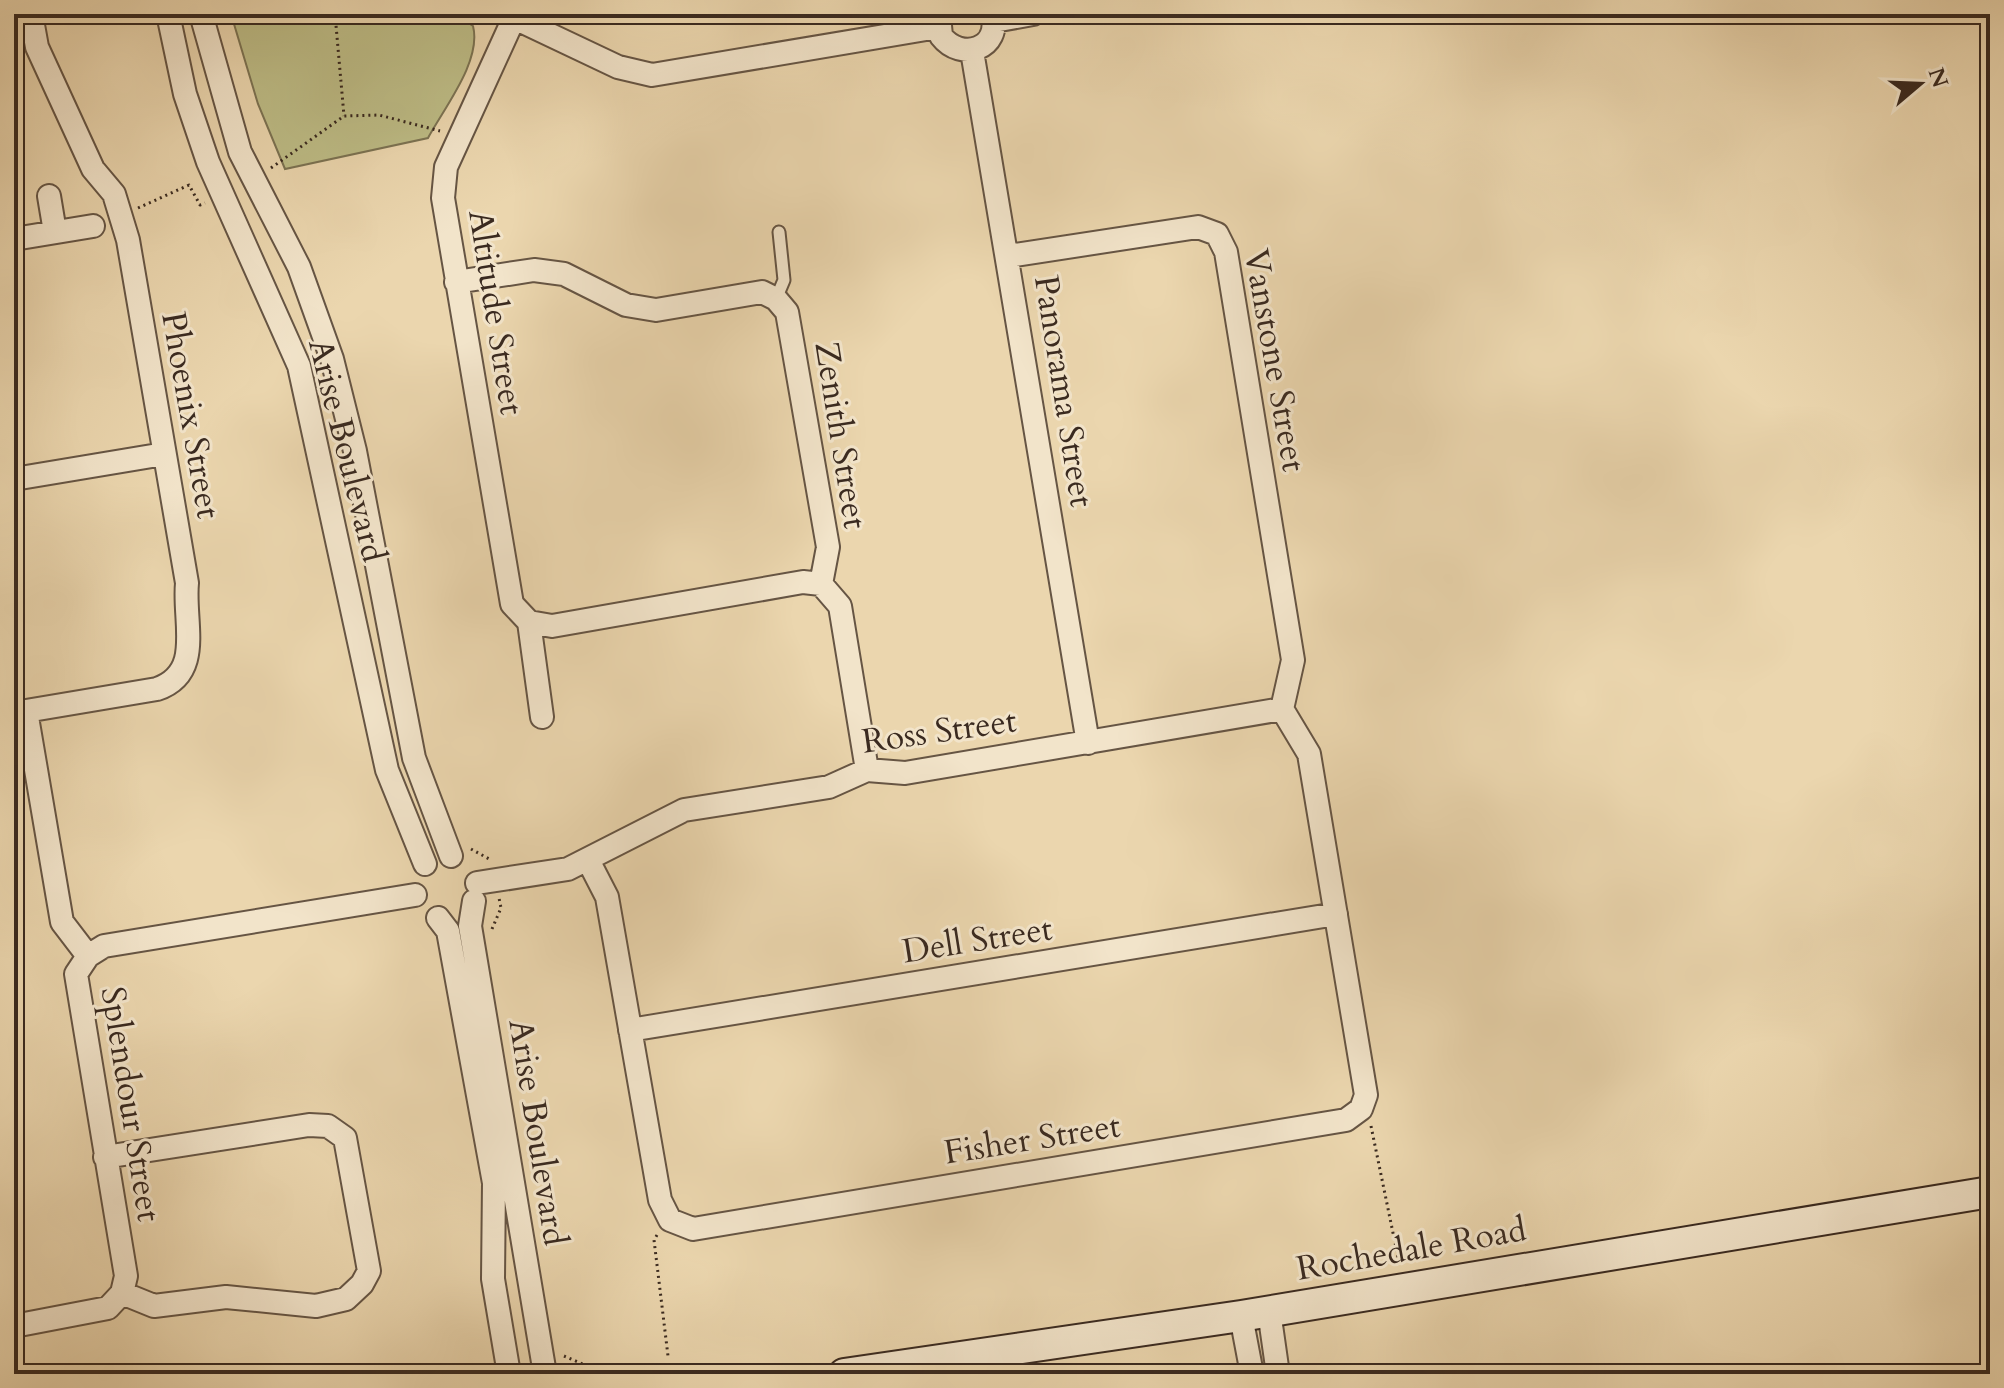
<svg xmlns="http://www.w3.org/2000/svg" width="2004" height="1388" viewBox="0 0 2004 1388" font-family="Cardo,serif">
<rect width="100%" height="100%" fill="#ebd6ae"/>
<filter id="stains"><feTurbulence type="fractalNoise" baseFrequency=".0025" numOctaves="4"/><feColorMatrix values="0 0 0 0 .2 0 0 0 0 .09 0 0 0 0 .02 0 0 0 .5 -.17"/></filter>
<radialGradient id="worn" r=".72"><stop offset=".6" stop-color="#630" stop-opacity="0"/><stop offset="1" stop-color="#630" stop-opacity=".3"/></radialGradient>
<path fill="#bdbc86" stroke="#7c7353" stroke-width="2" d="M231 14H455L473 26C482 61 444 108 428 138L285 169 258 104Z"/>
<g fill="none" stroke-linecap="round" stroke-linejoin="round">
<g stroke="#654" stroke-width="15">
<path id="lane" d="M776 299 784 280 779 232"/>
</g>
<g stroke="#654" stroke-width="26">
<path id="street" d="M168 14 185 94 208 162 299 366 387 770 425 864
M201 14 240 152 299 267 332 359 355 451 414 758 451 856
M506 14 618 67 652 75 938 27
M939 15 941 36C961 62 1002 49 992 14
M514 18 446 167 443 198 512 604 529 622 552 626 803 582 821 584
M994 21 1033 14
M972 51 1088 743
M49 196 55 232
M14 239 93 226
M1008 256 1198 227 1217 234 1226 252 1293 660 1282 709
M456 282 534 270 564 274 626 305 656 310 762 292 776 299 787 312 828 547 821 584 840 606 867 770
M14 479 164 454
M529 622 542 717
M26 711 62 922 88 956
M14 713 157 689C204 673 183 622 187 583L128 240 114 194 93 169 37 47 31 14
M589 862 607 897 660 1200 670 1220 693 1229 1346 1120 1361 1109 1366 1095 1309 754 1282 709
M477 883 568 869 684 810 829 787 867 770 905 773 1282 709
M474 901 470 926 545 1374
M438 918 448 931 494 1183 493 1279 509 1374
M630 1030 1336 914
M105 1157 309 1125 328 1126 345 1138 369 1271 362 1284 346 1299 316 1306 226 1297 154 1306 122 1293
M1269 1311 1278 1374
M1241 1316 1252 1374
M14 1326 108 1308 122 1293 126 1276 76 974 88 956 104 946 415 895"/>
</g>
<g stroke="#3a2a20" stroke-width="34">
<path id="secondary" d="M844 1374 1241 1316 1990 1192"/>
</g>
<path stroke="#3a2a20" stroke-width="3" stroke-dasharray="2 4" stroke-linecap="butt" d="M335 14 344 116
M271 168 344 116 379 115 440 131
M138 208 189 185 200 205 205 203
M471 849 491 860
M492 929 501 908 499 898
M1371 1126 1400 1267
M657 1235 654 1240 668 1356
M564 1356 592 1368"/>
<use href="#lane" stroke="#f2e4ca" stroke-width="11"/>
<use href="#street" stroke="#f2e4ca" stroke-width="22"/>
<use href="#secondary" stroke="#f2e4ca" stroke-width="30"/>
</g>
<g text-anchor="middle" stroke-width="6" stroke-linejoin="round" paint-order="stroke">
<g font-size="34" fill="#3a2a20" stroke="#f2e4ca">
<text transform="translate(497 312) rotate(81)" y="12">Altitude Street</text>
<text transform="translate(1276 360) rotate(80)" y="12">Vanstone Street</text>
<text transform="translate(1065 391) rotate(81)" y="12">Panorama Street</text>
<text transform="translate(192 415) rotate(80)" y="12">Phoenix Street</text>
<text transform="translate(842 435) rotate(81)" y="12">Zenith Street</text>
<text transform="translate(348 450) rotate(76)" y="12">Arise Boulevard</text>
<text transform="translate(939 730) rotate(-8)" y="12">Ross Street</text>
<text transform="translate(977 939) rotate(-9)" y="12">Dell Street</text>
<text transform="translate(132 1104) rotate(81)" y="12">Splendour Street</text>
<text transform="translate(539 1132) rotate(81)" y="12">Arise Boulevard</text>
<text transform="translate(1032 1138) rotate(-9)" y="12">Fisher Street</text>
<text transform="translate(1411 1248) rotate(-10)" y="12">Rochedale Road</text>
</g>
</g>
<rect width="2004" height="1388" fill="none" stroke="#ebd6ae" stroke-width="48"/>
<rect x="16" y="16" width="1972" height="1356" fill="none" stroke="#3a2a20" stroke-width="4"/>
<rect x="24" y="24" width="1956" height="1340" fill="none" stroke="#3a2a20" stroke-width="2"/>
<g transform="translate(1920 84) rotate(71)" stroke="#f2e4ca" stroke-width="6" paint-order="stroke">
<path d="M0-6L14 30L0 20L-14 30Z" fill="#3a2a20"/>
<text y="-12" font-size="22" font-weight="bold" text-anchor="middle" fill="#3a2a20">N</text>
</g>
<rect width="100%" height="100%" filter="url(#stains)"/>
<rect width="100%" height="100%" fill="url(#worn)"/>
</svg>
